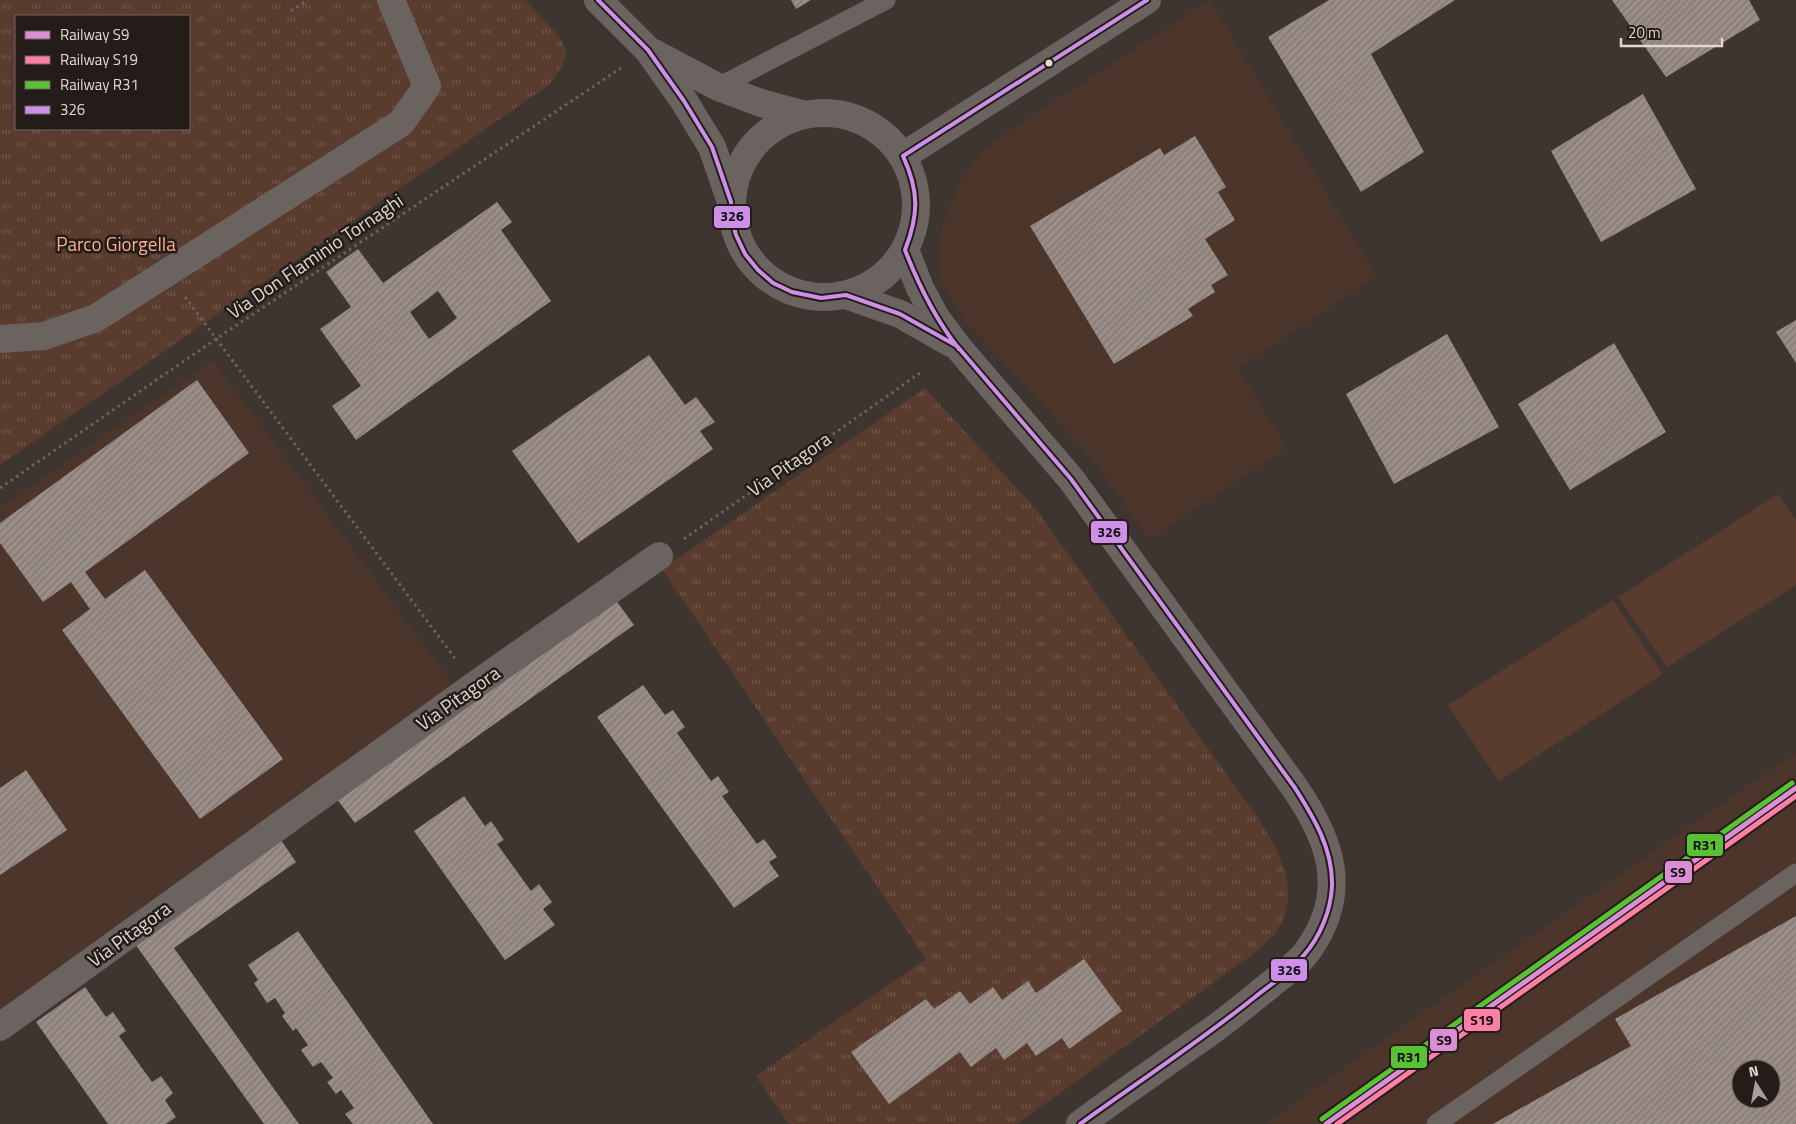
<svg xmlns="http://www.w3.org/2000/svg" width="1796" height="1124" viewBox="0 0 1796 1124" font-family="'Titillium Web',sans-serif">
<defs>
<pattern id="park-tufts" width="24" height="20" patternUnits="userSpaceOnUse" patternTransform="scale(1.25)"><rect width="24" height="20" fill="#593c2e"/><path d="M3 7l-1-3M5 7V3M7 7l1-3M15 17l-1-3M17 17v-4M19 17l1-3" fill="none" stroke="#71574b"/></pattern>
<pattern id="building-hatch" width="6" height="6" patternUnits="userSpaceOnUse" patternTransform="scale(1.25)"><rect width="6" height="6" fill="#9a8d87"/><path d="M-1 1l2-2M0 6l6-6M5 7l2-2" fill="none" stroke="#807671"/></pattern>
</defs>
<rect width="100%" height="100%" fill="#3e3430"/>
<path fill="#4c362c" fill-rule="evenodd" d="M1210 0 1377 276 1238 368 1287 448 1149 539 1093 460 962 316 945 290 939 276 937 256 944 222 959 182 979 155 1006 133Z
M213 360 453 684 0 1010V508Z
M1796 752V1124H1266L1426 1010ZM1741 1069H1771V1099H1741Z"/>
<path fill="#593c2e" d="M1778 494 1796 520V585L1667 667 1618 597Z
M1613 600 1663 674 1499 781 1448 705Z"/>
<path fill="url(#park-tufts)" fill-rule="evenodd" d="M0 0H525L560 37 567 53 560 70 549 85 0 465ZM16 16H189V129H16Z
M925 388 1035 508 1258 818C1278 850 1301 888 1280 926 1276 935 1266 942 1260 949L1017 1124H789L756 1076 926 959 662 569Z"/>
<path fill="url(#building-hatch)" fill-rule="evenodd" d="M791 0H811L796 9Z
M1329 0H1455L1371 54 1424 152 1361 192 1268 37Z
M1612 0H1749L1760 20 1666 77Z
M1643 94 1696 189 1601 242 1551 151Z
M1195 136 1226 187 1218 192 1235 220 1205 239 1228 275 1211 285 1215 292 1188 309 1193 316 1114 364 1030 226 1160 148 1164 155Z
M497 202 512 222 501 230 551 301 356 440 332 406 361 386 320 329 351 307 326 272 358 249 383 283ZM438 291 457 318 429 339 410 312Z
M1796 320V363L1776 332Z
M1447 334 1499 427 1394 484 1346 394Z
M1614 343 1666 432 1570 490 1518 404Z
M649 355 685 405 696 397 715 422 700 431 713 449 578 543 512 451Z
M197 380 249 453 85 572 105 599 145 570 283 759 200 819 62 630 90 609 71 582 43 602 0 543V523Z
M615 599 634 625 355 823 336 798Z
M643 685 665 715 673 710 685 727 677 733 711 781 718 776 729 792 722 796 757 844 764 839 777 857 769 862 779 876 734 908 597 717Z
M26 770 67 830 0 875V788Z
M464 796 485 826 491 821 504 840 497 844 531 891 539 884 552 902 543 909 555 925 505 960 414 831Z
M281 840 296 862 174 948 299 1124H264L135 944Z
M1796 916V1124H1493L1631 1046 1615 1019ZM1741 1069H1771V1099H1741Z
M298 931 433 1124H353L345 1114 354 1108 341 1090 336 1094 327 1082 333 1078 321 1062 313 1067 301 1050 308 1045 296 1028 293 1031 282 1016 285 1013 275 998 267 1003 254 983 258 980 248 965Z
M1084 959 1122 1011 1069 1049 1062 1038 1036 1056 1027 1043 1004 1060 996 1048 971 1067 960 1052 889 1104 851 1052 926 999 934 1009 960 991 970 1004 993 987 1002 1000 1028 981 1036 993Z
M85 987 106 1017 113 1012 126 1031 119 1036 152 1082 161 1076 173 1093 165 1100 176 1117 166 1124H108L36 1022Z"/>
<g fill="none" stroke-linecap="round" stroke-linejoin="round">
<path stroke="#6a6460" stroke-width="3" stroke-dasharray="2.5 4" stroke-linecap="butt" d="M291 11 308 0
M185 297 457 661
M0 488 216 339 621 68
M684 539 920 373"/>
<path stroke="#6a635f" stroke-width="19" d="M718 87 886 0
M1436 1124 1796 873"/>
<path stroke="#6a635f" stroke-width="28" d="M0 339 44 336 96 318 401 123 427 86 391 0
M0 1027 475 685 659 556"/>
<path stroke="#6a635f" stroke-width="28" d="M598 0 648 50 684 101 712 147 731 202
M654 53 718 87 761 103 805 115
M732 205a92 92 0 1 1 184 0a92 92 0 1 1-184 0Z
M903 156 1147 0
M905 250 920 288 936 318 957 346 1071 479 1295 788C1331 841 1349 891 1309 949 1300 963 1283 974 1270 985 1250 1001 1231 1017 1210 1032 1167 1062 1123 1093 1080 1124
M846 295 900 314 951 343"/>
<g stroke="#241c18" stroke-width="8">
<path id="bus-1" d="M598 0 648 50 684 101 712 147 731 202 732 219 736 235 745 254 758 270 773 283 792 292 821 298 846 295 900 314 957 346 1071 479 1295 788C1314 818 1333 849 1332 886 1331 910 1320 937 1304 955 1291 972 1271 984 1255 997 1199 1042 1138 1082 1080 1124
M959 349C935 319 919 286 905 250 919 214 919 191 903 156L1147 0"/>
</g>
<use href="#bus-1" stroke="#ce8fe9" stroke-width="4"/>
<g stroke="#241c18" stroke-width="9">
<path id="rail-1" d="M1326 1124 1796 788"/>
</g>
<g stroke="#241c18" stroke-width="9">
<path id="rail-2" d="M1337 1124 1796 796"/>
</g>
<g stroke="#241c18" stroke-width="9">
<path id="rail-3" d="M1322 1119 1792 783"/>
</g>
<use href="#rail-1" stroke="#db8dd6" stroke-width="5"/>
<use href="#rail-2" stroke="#ff80a7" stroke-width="5"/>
<use href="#rail-3" stroke="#59c134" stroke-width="5"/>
</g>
<circle fill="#e2d7d1" stroke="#241c18" stroke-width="2" cx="1049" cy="63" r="4.5"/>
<g text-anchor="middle" stroke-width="5" stroke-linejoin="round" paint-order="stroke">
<g font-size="19" fill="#fdae8a" stroke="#241c18">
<text x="116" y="251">Parco Giorgella</text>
</g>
<g font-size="19" fill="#e2d7d1" stroke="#241c18">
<text transform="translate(315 256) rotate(-34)" y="7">Via Don Flaminio Tornaghi</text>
<text transform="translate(789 464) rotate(-35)" y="7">Via Pitagora</text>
<text transform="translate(458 698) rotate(-35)" y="7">Via Pitagora</text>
<text transform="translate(129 934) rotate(-36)" y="7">Via Pitagora</text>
</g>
</g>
<g stroke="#241c18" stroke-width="2">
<rect x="713" y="205" width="38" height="24" rx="5" fill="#ce8fe9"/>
<rect x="1090" y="520" width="38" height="24" rx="5" fill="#ce8fe9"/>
<rect x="1686" y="833" width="38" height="24" rx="5" fill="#59c134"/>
<rect x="1664" y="860" width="29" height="24" rx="5" fill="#db8dd6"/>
<rect x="1270" y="958" width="38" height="24" rx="5" fill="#ce8fe9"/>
<rect x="1463" y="1008" width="38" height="24" rx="5" fill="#ff80a7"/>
<rect x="1429" y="1028" width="29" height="24" rx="5" fill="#db8dd6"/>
<rect x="1390" y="1045" width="38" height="24" rx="5" fill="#59c134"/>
</g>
<g font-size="14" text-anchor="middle" font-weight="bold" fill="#111">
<text x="732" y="221">326</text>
<text x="1109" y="537">326</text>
<text x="1705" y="850">R31</text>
<text x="1678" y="877">S9</text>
<text x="1289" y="975">326</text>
<text x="1482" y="1025">S19</text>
<text x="1444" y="1045">S9</text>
<text x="1409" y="1062">R31</text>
</g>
<rect x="15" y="15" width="175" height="115" fill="#241c18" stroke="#706762"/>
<rect x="25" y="31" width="25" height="8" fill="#db8dd6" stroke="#706762"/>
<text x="60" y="40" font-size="15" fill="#e2d7d1">Railway S9</text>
<rect x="25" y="56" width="25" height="8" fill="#ff80a7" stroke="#706762"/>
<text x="60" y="65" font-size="15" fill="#e2d7d1">Railway S19</text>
<rect x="25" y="81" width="25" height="8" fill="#59c134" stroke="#706762"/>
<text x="60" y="90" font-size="15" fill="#e2d7d1">Railway R31</text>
<rect x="25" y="106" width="25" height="8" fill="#ce8fe9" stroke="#706762"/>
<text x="60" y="115" font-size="15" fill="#e2d7d1">326</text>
<g transform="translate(1756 1084) rotate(349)"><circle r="24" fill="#241c18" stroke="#706762"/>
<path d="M0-4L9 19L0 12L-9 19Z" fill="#a99e99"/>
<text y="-8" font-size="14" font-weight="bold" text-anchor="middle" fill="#e2d7d1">N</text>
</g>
<path d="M1621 38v8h101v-8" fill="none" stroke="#e2d7d1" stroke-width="2.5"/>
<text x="1628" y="38" font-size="15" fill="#e2d7d1" stroke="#241c18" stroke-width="4" paint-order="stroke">20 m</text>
</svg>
